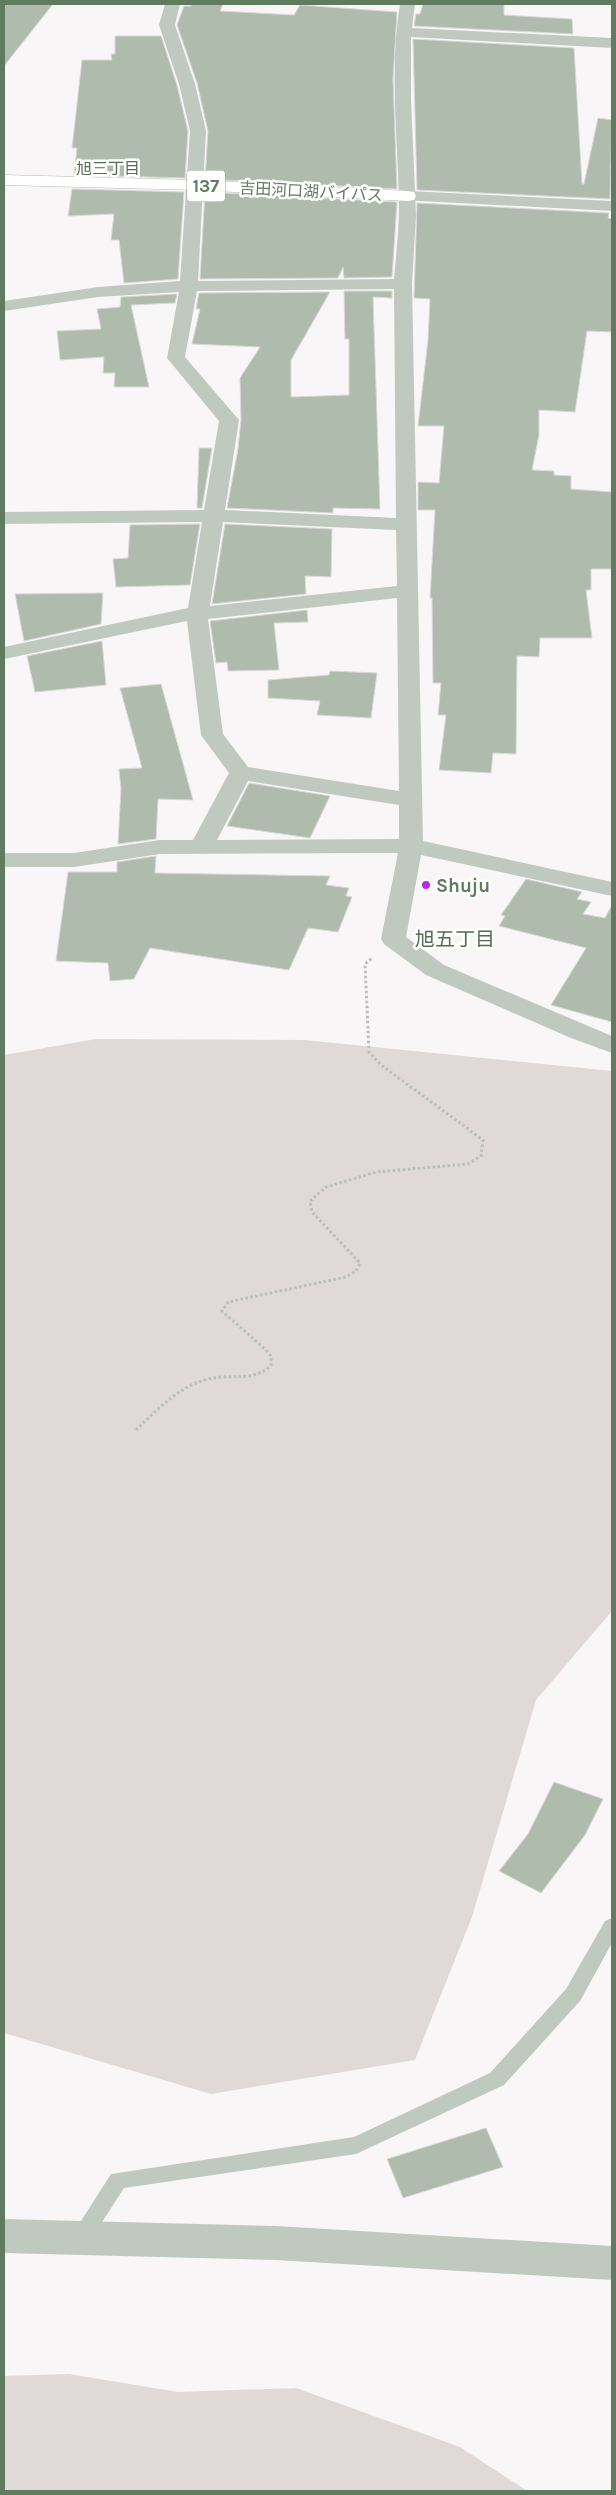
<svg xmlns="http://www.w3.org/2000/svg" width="616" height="2495" viewBox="0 0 616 2495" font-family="Karla,'Noto Sans JP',sans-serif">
<rect width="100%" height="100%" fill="#f9f6f7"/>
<path fill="#e1d9d7" d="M96 1039 305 1040 612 1071V1611L536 1700 472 1917 415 2060 211 2094 4 2033V1055Z
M69 2374 178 2392 296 2388 460 2447 527 2491H4V2376Z"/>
<path fill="#aebbad" stroke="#dbd8da" d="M4 4H53L4 66Z
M192 4H223L220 11 294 15 300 5 397 12 393 79 397 189 205 179 208 131 197 83 177 25 184 6H191Z
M423 4H504V15L572 19 573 34 414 26 416 14H420Z
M115 36H161L177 85 188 131 185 178 74 175 77 148H72L82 60H112L111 54H115Z
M413 39 574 48 582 184H584L598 118 612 120 610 199 417 190Z
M72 189 184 192 178 279 124 283 119 240H111L114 214 68 216Z
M205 192 397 202 392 277 344 278 343 267 338 278 200 279Z
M417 203 609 213 608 218 612 219V332L587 331 575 412 539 410V435L532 470 554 471V475L571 476V489L612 492V569H591V590H586L592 638H540L539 657 517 656 516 754 493 753 491 773 439 770 446 715H438L441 683H433L432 598H430L435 510H418V482L439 483 444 426H418L428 340 430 299 414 298Z
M344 291H392V298L373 297 380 509 333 508V513L227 508 238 449 241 420 240 378 260 347 192 344 200 309H196L199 293 330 292 291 360V397L349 395V339H345Z
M177 294 175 303 131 305 149 387H114L115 373H103L104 357 60 360 57 331 101 329 97 309 120 307 121 297Z
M199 448H212L202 508H197Z
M200 524 190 585 116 587 113 559 128 558 130 525Z
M225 524 332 529 331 577 305 576 306 594 212 604Z
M103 593 101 624 24 641 15 594Z
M307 610 308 622 274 623 279 670 228 671 227 662 216 663 210 621Z
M102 641 106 685 35 692 27 656Z
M330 671 377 673 371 718 317 715 320 701 268 698V680L329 675Z
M161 684 193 800 158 799 156 839 118 844 121 789 119 769 142 768 120 688Z
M249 783 330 796 310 838 227 826Z
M156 856 155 873 330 876 326 885 349 888 346 896 352 897 338 932 308 928 289 970 150 948 134 979 110 981 108 963 56 961 68 872H117V862Z
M526 879 582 892 577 899 591 902 583 914 605 918 612 905V1022L551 1005 586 948 499 926 505 916 501 915Z
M554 1782 603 1799 585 1835 541 1893 499 1871 528 1834Z
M486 2128 503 2167 403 2198 387 2159Z"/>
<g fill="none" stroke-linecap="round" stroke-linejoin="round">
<g stroke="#b3bcb3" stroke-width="1">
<path id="trunk" d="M4 175 196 180 408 191 414 192 416 196 414 200 408 201 196 190 4 185Z"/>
</g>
<path stroke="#b8bfb8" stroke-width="3" stroke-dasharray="2.5 2.5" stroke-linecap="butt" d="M136 1430C157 1410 179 1386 208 1379 233 1373 249 1383 271 1366V1356L266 1350 222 1311 228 1302 346 1277 356 1271 360 1263 312 1212 310 1201 326 1187 376 1172 468 1164 481 1156 483 1140 381 1065 369 1052 365 964 372 958"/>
<path fill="#c0c9c0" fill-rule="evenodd" d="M612 1918V1943L580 2001 504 2085 356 2154 124 2188 88 2244 81 2247 74 2244 71 2238 74 2232 111 2174 354 2137 490 2073 566 1989 605 1921Z"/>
<path fill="#c0c9c0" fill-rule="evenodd" d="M165 4H180L175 25 195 84 206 131 198 281 394 279C396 255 399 230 399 206 398 139 389 70 400 4H415L412 28 612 38V48L411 37V98L416 216 412 284 423 841 612 882V896L421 855 406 937 444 965 612 1036V1053L571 1038 426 975 384 944 381 939 398 853 160 854 74 867H4V853H74L160 840H193L229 773 201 735 187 621 4 659V647L188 608 202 522 4 524V512L204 510 219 421 167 358 179 292 98 297 4 311V301L98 287 180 281 190 131 179 84 159 25ZM394 289 396 518 225 510 239 420 185 357 197 291ZM223 522 396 530 397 586 210 606ZM397 598 399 791 248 767 223 734 208 619ZM248 781 399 805V839L217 840Z
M4 2219 276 2226 612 2246V2280L276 2260 4 2253Z"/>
<path fill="#c0c9c0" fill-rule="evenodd" d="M408 191 612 201V211L402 200 400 196 402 192Z"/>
<use href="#trunk" fill="#fff" fill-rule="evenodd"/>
</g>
<circle fill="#b728e7" stroke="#fff" stroke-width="2" cx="426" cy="885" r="5"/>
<g text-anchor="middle" stroke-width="5" stroke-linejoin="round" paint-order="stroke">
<g font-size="16" fill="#566d55" stroke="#fff">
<text x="108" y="174">旭三丁目</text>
</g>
<g font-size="16" fill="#5f7c5e" stroke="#fff">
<text transform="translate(311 191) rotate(3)" y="6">吉田河口湖バイパス</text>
</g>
<rect fill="#fff" stroke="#8fa38e" stroke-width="1" x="187" y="170.5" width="38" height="31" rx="4"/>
<g font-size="18" font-weight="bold" fill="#5f7c5e">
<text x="206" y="192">137</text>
</g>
<g font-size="19" font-weight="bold" fill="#5f7c5e" stroke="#fff" text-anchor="start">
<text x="436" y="892">Shuju</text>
</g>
<g font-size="20" fill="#566d55" stroke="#fff">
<text x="455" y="946">旭五丁目</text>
</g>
</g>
<rect width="616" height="2495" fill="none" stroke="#5f7c5e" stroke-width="10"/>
</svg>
